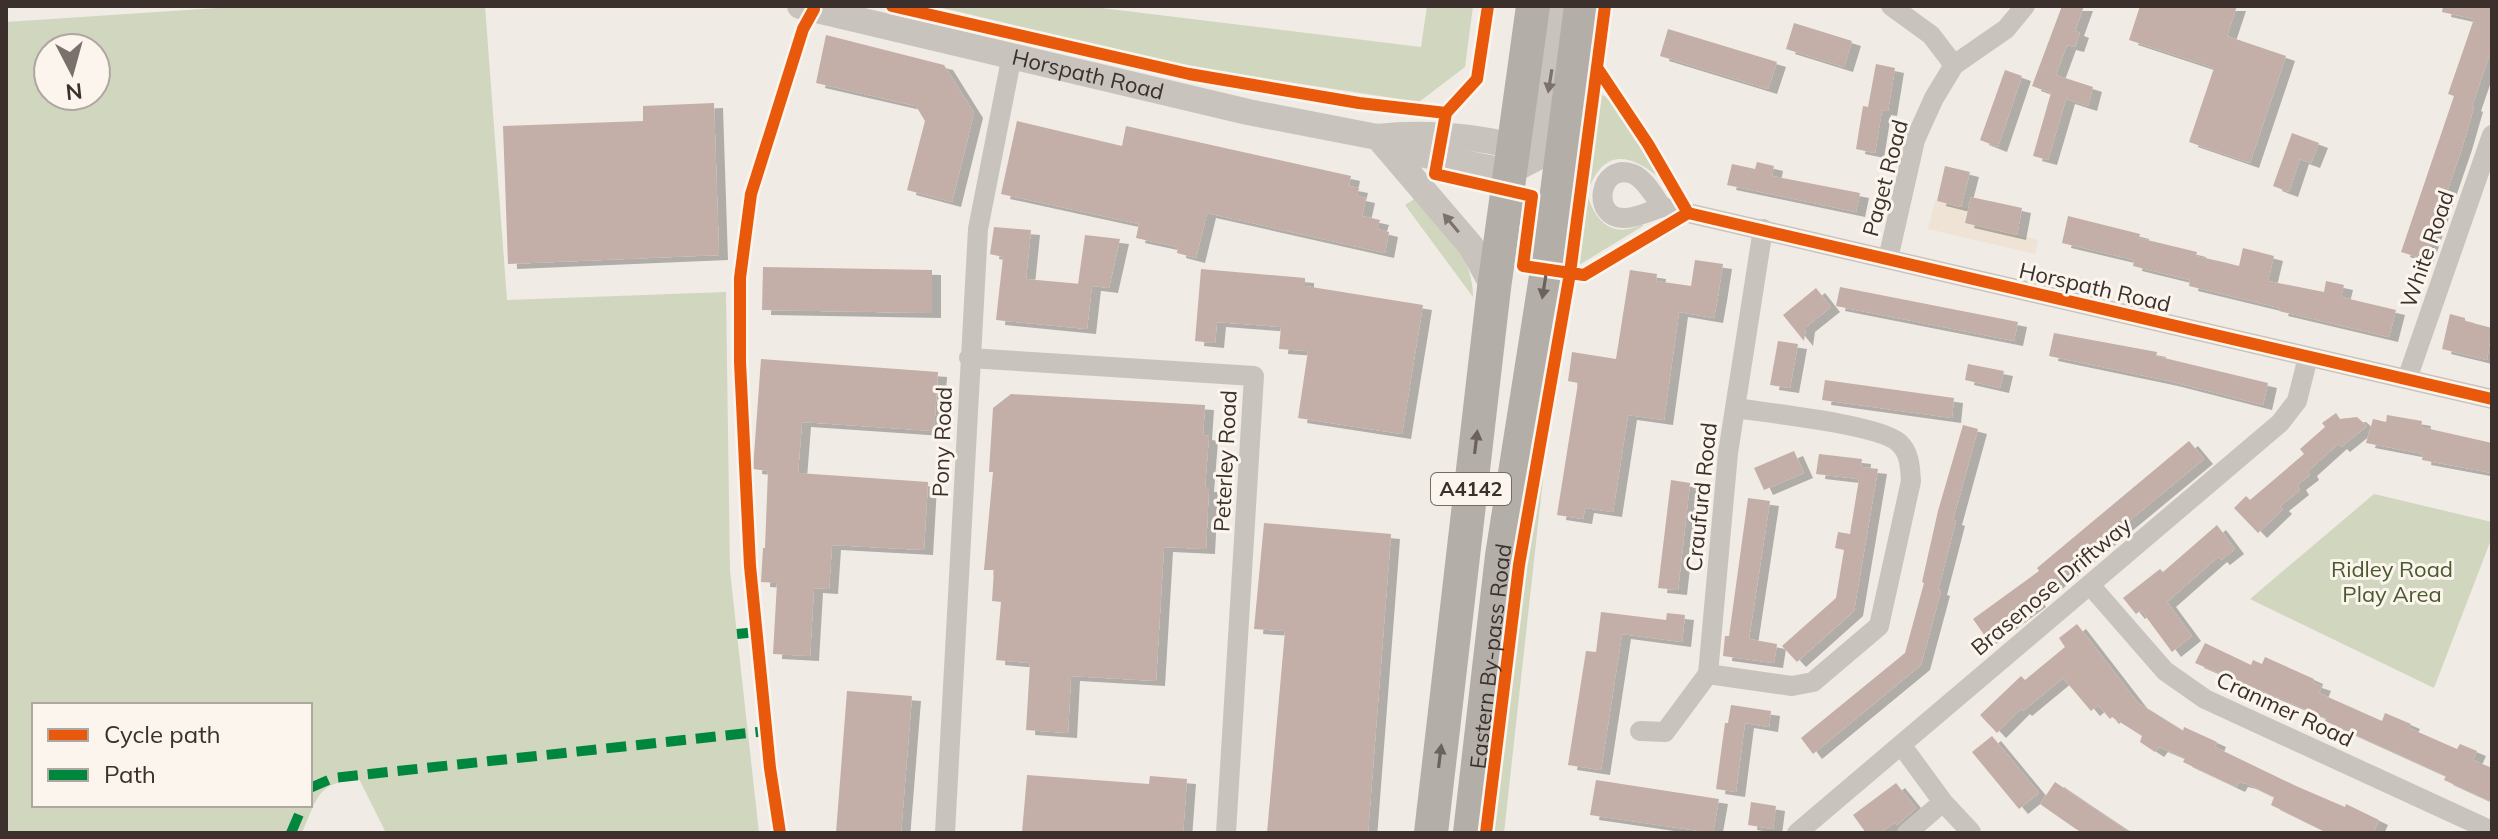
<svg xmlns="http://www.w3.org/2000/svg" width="2498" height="839" viewBox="0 0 2498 839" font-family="Mulish,sans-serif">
<defs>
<filter id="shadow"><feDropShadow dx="9" dy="5" stdDeviation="0" flood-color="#0004"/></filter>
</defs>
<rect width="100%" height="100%" fill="#f0ebe5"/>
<path fill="#d1d6bf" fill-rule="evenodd" d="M247 6H485L507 300 726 292 730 571 759 833H386L359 779C316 783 318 797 302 833H6V22ZM96 48V96H48V48ZM34 705H310V805H34Z
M934 6H1085L1421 47 1427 6H1473L1465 67 1419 102 1191 67Z
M1600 94 1611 99 1619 111 1658 177C1628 152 1603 150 1588 191Z
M1587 193C1594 220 1612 240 1642 224L1643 226 1579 265Z
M1419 196C1443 226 1473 256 1473 297L1405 205Z
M1541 459 1543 479 1504 833H1491L1503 711Z
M2374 494 2492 522V537L2434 688 2250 599Z"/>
<path fill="#eee3d5" d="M1935 201 1968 209 1965 223 2038 240 2035 254 1928 229Z"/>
<path fill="#c3afa7" filter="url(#shadow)" d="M2062 6H2084L2075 31 2080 33 2075 47 2067 45 2056 75 2093 87 2088 106 2066 99 2048 160 2033 156 2051 93 2032 86Z
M2140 6H2237L2227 36 2286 56 2250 163 2189 142 2214 68 2129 40Z
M2443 6H2492V48L2472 106 2474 107 2463 145 2424 259 2401 252 2454 96 2448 94 2474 19 2442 12Z
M1794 23 1852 41 1844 67 1786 49Z
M1668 29 1777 62 1768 89 1660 56Z
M826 35 944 65 974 113 952 202 907 190 925 121 916 106 816 83Z
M1876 64 1895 68 1888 111 1882 110 1875 153 1856 149 1863 106 1868 107Z
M2005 70 2022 76 1998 147 1980 140Z
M714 103 719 255 508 264 503 126 643 121V106Z
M1017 121 1122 146 1126 126 1351 176 1349 186 1359 188 1357 196 1366 198 1362 216 1380 220 1377 229 1389 232 1385 253 1207 213 1196 258 1177 253 1178 247 1136 238 1139 224 1001 194Z
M2292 133 2319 143 2311 163 2300 159 2289 192 2273 186Z
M1757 162 1774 166 1772 176 1860 193 1856 212 1727 185 1732 164 1755 169Z
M1945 166 1970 172 1961 207 1937 201Z
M1971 197 2022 208 2017 235 1965 223Z
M2068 216 2140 234 2139 238 2197 252 2196 256 2223 262 2239 266 2243 248 2274 256 2268 281 2324 292 2326 281 2344 285 2341 297 2396 310 2389 337 2279 311 2280 308 2189 286 2190 280 2133 266 2134 260 2062 243Z
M994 227 1031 230 1026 279 1092 285 1087 329 996 320 1003 257 990 254Z
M1085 235 1120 239 1109 288 1078 284Z
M1695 260 1723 264 1718 296 1714 318 1679 312 1664 420 1628 415 1613 512 1585 508 1583 519 1557 515 1578 383 1568 381 1572 352 1616 359 1630 270 1657 274 1656 281 1691 286Z
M763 267 932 270V313L762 310Z
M1201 269 1305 278V286L1423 305 1402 434 1298 418 1308 351 1279 349 1281 327 1217 322 1215 343 1195 341Z
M1840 287 2018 322 2014 341 1836 306Z
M1816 288 1831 307 1806 327 1804 341 1783 315Z
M2450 314 2465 318V321L2492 328 2487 360 2442 349Z
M2054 333 2157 352 2156 356 2268 383 2263 405 2169 381 2049 356Z
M1778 341 1798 344 1790 388 1770 385Z
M761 359 938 372 934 431 802 422 798 473 928 482 924 550 832 545 829 589 814 588 810 656 773 654 777 583 761 582 763 548H765L768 471 753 469Z
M1968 364 2004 371 2000 388 1965 380Z
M1825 380 1954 398 1952 418 1822 400Z
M1011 394 1205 405 1203 435 1209 436 1205 487H1209L1206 549 1164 547 1156 681 1071 676 1068 733 1026 730 1030 663 996 660 1001 602 992 601 994 570H984L993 472H989L993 408Z
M2336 413 2340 419 2357 417 2367 426 2341 447 2338 444 2308 471 2310 475 2297 485 2300 490 2280 506 2283 509 2258 533 2234 508 2246 496 2250 500 2304 454 2300 449 2325 427 2322 423Z
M2387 415 2422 421 2421 427 2492 443V473L2422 460 2423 454 2366 443 2373 419 2386 422Z
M1963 425 1978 429 1953 520 1956 521 1938 590 1941 591 1921 665 1813 754 1801 738 1905 653 1924 583 1922 582 1938 511Z
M2189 441 2204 459 2035 599 2037 602 1987 639 1973 619 2039 571 2037 568Z
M1794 451 1804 473 1764 490 1754 468Z
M1819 454 1862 459 1861 467 1878 469 1854 611 1797 662 1782 646 1836 598 1844 550 1835 548 1838 532 1850 534 1859 479 1816 474Z
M1671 480 1690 483 1678 590 1658 588Z
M1748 498 1770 501 1749 639 1777 644 1774 663 1723 656 1725 636H1729Z
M1264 523 1391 534 1368 833H1267L1285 631 1254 629Z
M2217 525 2235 549 2221 560 2218 557 2167 602 2192 636 2172 652 2141 610 2136 614 2123 598 2160 569 2163 572Z
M1601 612 1666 620 1667 613 1685 615 1682 642 1622 634 1601 770 1568 765 1586 651 1596 652Z
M2077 624 2138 703 2183 731 2184 727 2217 742 2215 747 2296 786 2345 807 2346 804 2379 820 2373 833H2328L2271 805 2274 797 2247 784 2239 782 2236 787 2183 762 2185 758 2159 747 2155 752 2140 742 2142 736 2112 717 2110 719 2098 705 2091 711 2063 678 2023 711 2021 709 1997 733 1980 715 2021 676 2025 680 2065 647 2059 638Z
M2205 643 2251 665 2253 660 2262 664 2265 657 2314 679 2313 683 2322 686 2319 693 2382 721 2385 713 2411 724 2409 728 2457 749 2460 744 2477 751 2473 760 2492 768V802L2444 780 2446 776 2325 721 2326 718 2195 663Z
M847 691 912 696 901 833H836Z
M1731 705 1771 711 1769 727 1745 723 1736 792 1716 789 1725 723H1728Z
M1992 736 2039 793 2019 809 1972 752Z
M1027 775 1149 784 1150 776 1187 779 1183 833H1022Z
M1596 780 1719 799 1713 833 1590 815Z
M2055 782 2083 801 2131 833H2082L2073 827 2040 804Z
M1896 783 1916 808 1897 825 1895 822 1880 833H1866L1853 815Z
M1751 802 1776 806 1773 829 1748 825Z"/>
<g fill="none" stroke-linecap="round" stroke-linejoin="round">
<path stroke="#c9c3be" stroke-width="20" d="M1891 6 1931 35 1954 65
M1662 207C1654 196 1645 179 1633 174 1599 161 1589 220 1626 218 1638 217 1651 211 1662 207L2492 399
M1888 259 1915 140 1934 98 1954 65 2006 29 2025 6
M969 358 1254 376 1226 833
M2407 379 2492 135
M2090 585 2165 671 2205 699 2492 831
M1708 674 1792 686 1813 682 1879 626 1911 481C1910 467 1910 452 1898 442 1876 424 1768 413 1735 408
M1640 731 1665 732 1708 674 1728 453 1763 229
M1902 746 1943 802 1971 832
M945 833 978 229 1012 55
M1797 833 2280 423 2297 401 2308 357
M1907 833 1943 802"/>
<g stroke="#c9c3be" stroke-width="26">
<path id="s1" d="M800 6 1248 112 1377 137 1410 152 1509 172 1538 157 1561 6"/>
<path d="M1377 137C1421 132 1490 135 1530 153"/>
<path d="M1382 142 1471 246 1494 288"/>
</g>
<g stroke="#b4aea8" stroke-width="34">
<path d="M1431 833 1494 288 1533 6"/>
<path id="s2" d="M1470 833 1502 556 1547 270 1581 6"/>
</g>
<path stroke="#00873e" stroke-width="10" stroke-dasharray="20 10" stroke-linecap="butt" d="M737 634 757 632
M310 788 333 778 767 731
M291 833 303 805"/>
<g stroke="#fbf5ee" stroke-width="17">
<path id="cycleway" d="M892 6 1189 74 1359 103 1446 113
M1488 6 1477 79 1446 113 1435 174 1532 196 1523 266 1584 275 1688 213
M1598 69 1648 144 1688 213
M1688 213 2492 399
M780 833 770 768 750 566 740 362V278L751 194 803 29 814 9
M1486 833 1519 565 1570 273 1605 6"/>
</g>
<use href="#cycleway" stroke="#e8590c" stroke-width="12"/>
</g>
<defs><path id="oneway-solid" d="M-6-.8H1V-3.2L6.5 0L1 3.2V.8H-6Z" transform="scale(2)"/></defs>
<g fill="#7b726d">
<use href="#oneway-solid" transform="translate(1550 81) rotate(99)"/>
<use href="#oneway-solid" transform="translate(1451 223) rotate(-130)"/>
</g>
<g fill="#6b625d">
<use href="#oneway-solid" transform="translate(1544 287) rotate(99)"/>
<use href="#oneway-solid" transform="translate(1476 442) rotate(-83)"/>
<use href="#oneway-solid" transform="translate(1440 756) rotate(-83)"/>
</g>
<g text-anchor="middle" stroke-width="6" stroke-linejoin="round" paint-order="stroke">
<rect fill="#fbf5ee" stroke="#756b66" stroke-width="2" x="1431" y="473" width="80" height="32" rx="6"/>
<g font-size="20" font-weight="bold" fill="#3b302b">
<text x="1471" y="496">A4142</text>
</g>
<g font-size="22" fill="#3b302b" stroke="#fbf5ee">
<text dy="8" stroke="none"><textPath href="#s1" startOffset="296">Horspath Road</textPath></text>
<text transform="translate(1885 178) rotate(-75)" y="8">Paget Road</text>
<text transform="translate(2427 249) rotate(-71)" y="8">White Road</text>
<text transform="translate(2095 287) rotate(13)" y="8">Horspath Road</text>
<text transform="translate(942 442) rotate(-88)" y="8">Pony Road</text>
<text transform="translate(1225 461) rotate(-87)" y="8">Peterley Road</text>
<text transform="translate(1701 497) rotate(-84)" y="8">Craufurd Road</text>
<text transform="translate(2051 586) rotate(-40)" y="8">Brasenose Driftway</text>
<text dy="8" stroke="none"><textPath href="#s2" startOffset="178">Eastern By-pass Road</textPath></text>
<text transform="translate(2285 709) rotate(25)" y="8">Cranmer Road</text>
</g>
<g font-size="22" fill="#4a5a2e" stroke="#fbf5ee">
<text x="2392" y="577">Ridley Road<tspan x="2392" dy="25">Play Area</tspan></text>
</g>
</g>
<rect width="2498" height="839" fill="none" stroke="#3b302b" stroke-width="16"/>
<rect x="32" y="703" width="280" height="104" fill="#fbf5ee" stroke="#aea6a0" stroke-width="2"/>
<rect x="48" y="729" width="40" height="12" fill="#e8590c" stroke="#aea6a0" stroke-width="2"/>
<text x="104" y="743" font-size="24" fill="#3b302b">Cycle path</text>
<rect x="48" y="769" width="40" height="12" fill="#00873e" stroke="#aea6a0" stroke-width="2"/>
<text x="104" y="783" font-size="24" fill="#3b302b">Path</text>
<g transform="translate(72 72) rotate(174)"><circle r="38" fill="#fbf5ee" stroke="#aea6a0" stroke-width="2"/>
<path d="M0-6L14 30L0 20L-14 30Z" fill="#7a716c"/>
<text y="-12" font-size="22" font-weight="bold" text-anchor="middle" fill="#3b302b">N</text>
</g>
</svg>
